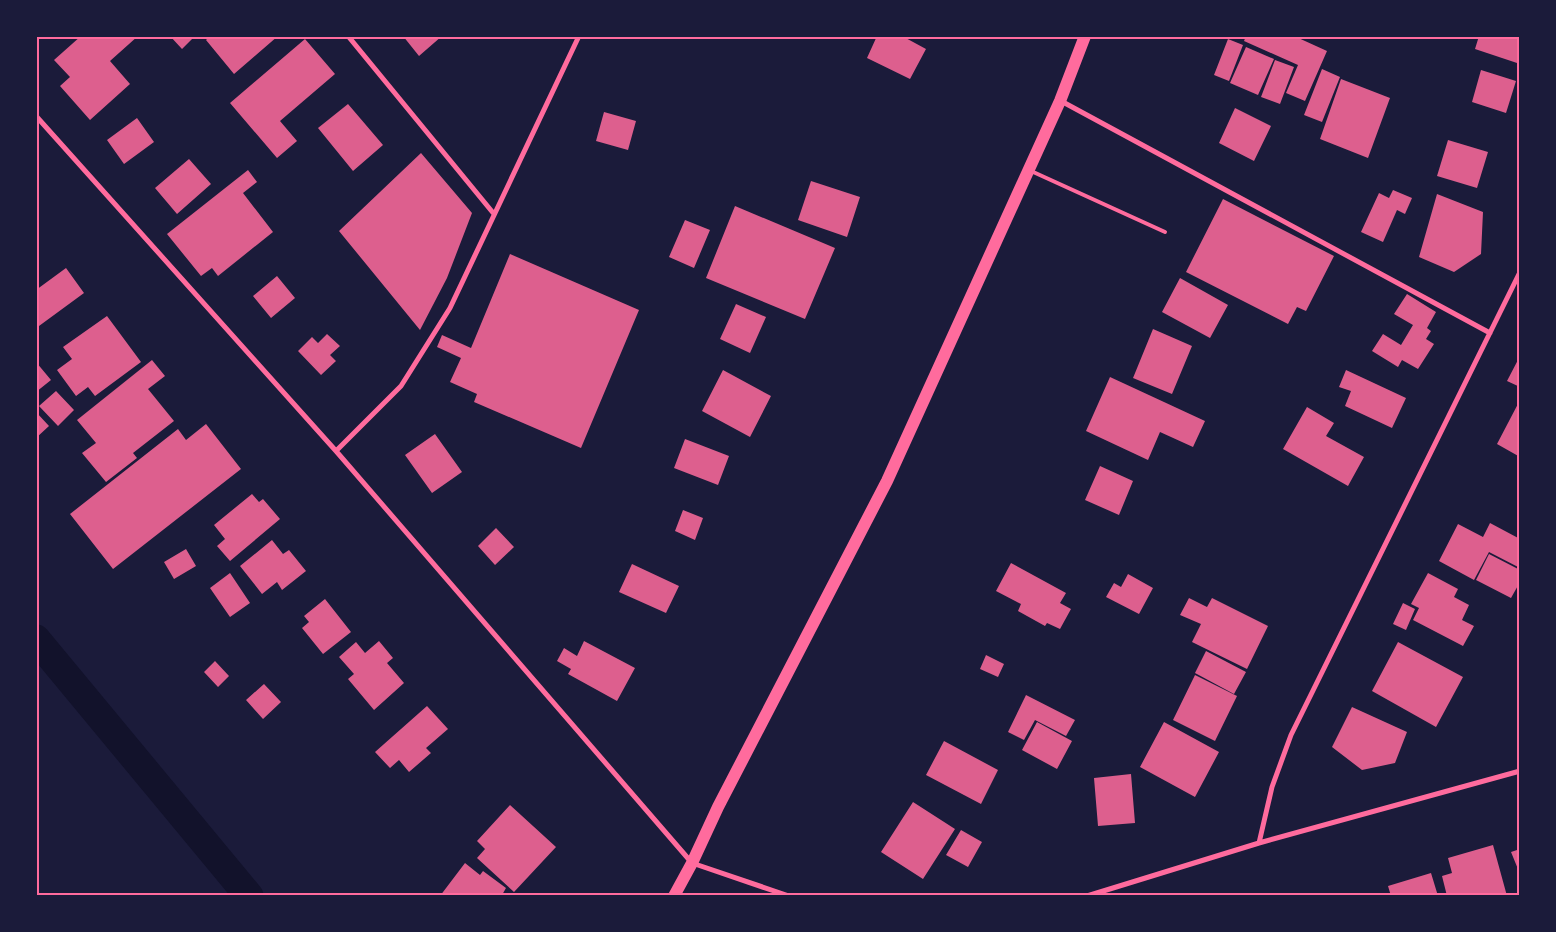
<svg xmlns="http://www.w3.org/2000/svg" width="1556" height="932" viewBox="0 0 1556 932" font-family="Lato,sans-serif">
<rect width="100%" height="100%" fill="#1b1b3a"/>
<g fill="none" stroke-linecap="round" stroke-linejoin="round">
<path stroke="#12122b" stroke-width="29" d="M36 639 249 896"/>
</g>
<path fill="#dd5f8e" d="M81 36H138L110 61 130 84 90 120 60 86 70 77 54 60Z
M170 36H195L182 49Z
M210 36H278L234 74 206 40Z
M403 36H442L419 56Z
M877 36H902L926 49 910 79 867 58Z
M1246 36H1294L1327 51 1305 101 1286 93 1298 65 1244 41Z
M1479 36H1520V64L1475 49Z
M305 39 335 74 280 121 297 141 277 158 230 103Z
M1228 39 1243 45 1229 81 1214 75Z
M1246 47 1274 59 1258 95 1230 83Z
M1275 60 1294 67 1280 104 1261 97Z
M1322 69 1340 77 1322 122 1304 115Z
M1481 70 1516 81 1506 113 1472 102Z
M1341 79 1390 98 1368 158 1320 139Z
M348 104 383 145 353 171 318 128Z
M1235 108 1271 126 1254 161 1219 143Z
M604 112 636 121 628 150 596 141Z
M137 118 154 142 124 164 107 140Z
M1448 140 1488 152 1477 188 1437 176Z
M421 153 472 213 447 278 420 330 339 231Z
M189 159 211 184 177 214 155 188Z
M248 170 257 182 243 193 273 232 218 276 212 268 201 276 167 234Z
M811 181 860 197 847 237 798 220Z
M1393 190 1412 198 1405 214 1397 210 1383 242 1361 232 1379 193 1389 198Z
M1437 194 1483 212 1481 254 1454 272 1419 257Z
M1223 199 1334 256 1306 311 1297 307 1288 324 1186 272Z
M735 206 835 248 805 319 706 278Z
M685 220 710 230 694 268 669 257Z
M510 254 639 310 581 448 474 402 477 394 450 382 461 358 437 347 442 335 471 348Z
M66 268 84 293 39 326 36 323V290Z
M277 276 295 298 271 318 253 296Z
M1180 278 1228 305 1210 338 1162 312Z
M1407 294 1436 312 1427 328 1431 331 1426 339 1434 344 1418 369 1402 360 1398 367 1372 351 1383 334 1401 345 1413 325 1394 314Z
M736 304 766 317 750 353 720 339Z
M107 316 141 362 95 396 88 387 76 396 57 370 72 359 63 347Z
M1153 329 1192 346 1172 394 1133 378Z
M327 334 340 346 330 355 336 361 321 375 298 351 312 337 318 343Z
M1520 356V387L1507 381Z
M152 360 165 376 148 389 174 421 133 453 137 458 106 482 82 453 96 443 77 420Z
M36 362 51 380 36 392Z
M723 370 771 396 750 437 702 411Z
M1346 370 1406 398 1392 428 1345 406 1351 391 1339 387Z
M1110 377 1205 421 1193 447 1160 432 1148 460 1086 431Z
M56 391 74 410 58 426 39 406Z
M1520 400V457L1497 444Z
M1307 407 1334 423 1326 436 1364 457 1348 486 1283 449Z
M36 412 49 426 36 438Z
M206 424 241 469 113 569 70 514 178 429 186 440Z
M435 434 462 472 432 493 405 455Z
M685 439 729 456 718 485 674 468Z
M1100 466 1133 481 1119 515 1085 500Z
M252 494 259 502 263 499 280 519 230 561 217 546 225 539 214 525Z
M683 510 703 518 695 540 675 531Z
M1490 523 1520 539V568L1489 552 1474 580 1439 561 1458 524 1483 537Z
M496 528 514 547 495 565 478 546Z
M272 540 283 554 289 550 306 571 282 590 277 582 262 594 240 566Z
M186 549 196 566 174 579 164 562Z
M1489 554 1520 570V582L1511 598 1476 580Z
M1011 563 1066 593 1060 603 1071 609 1060 629 1047 623 1045 626 1018 611 1021 604 996 591Z
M632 564 679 586 666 613 619 592Z
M230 573 250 603 230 617 210 588Z
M1428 573 1458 589 1454 597 1469 605 1462 620 1474 626 1463 646 1413 620 1419 608 1411 604Z
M1128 574 1153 588 1139 614 1106 597 1114 583 1121 587Z
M1189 598 1207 607 1212 598 1268 626 1247 669 1192 642 1201 624 1180 615Z
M325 599 351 632 323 654 302 628 309 622 304 616Z
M1403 603 1415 609 1406 630 1393 624Z
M379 641 393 658 387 663 404 683 374 710 348 679 354 674 339 657 356 642 365 653Z
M584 641 635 668 617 701 568 674 571 669 557 661 564 648 577 656Z
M1398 642 1463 677 1436 727 1372 691Z
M1206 651 1246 672 1234 694 1195 673Z
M986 655 1004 664 998 677 980 669Z
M215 661 229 676 218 687 204 672Z
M1195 675 1237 696 1215 741 1173 720Z
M264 684 281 702 263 719 246 700Z
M1026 695 1075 720 1066 736 1035 720 1024 740 1008 732Z
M427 706 448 729 426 748 431 753 409 772 399 760 390 768 375 752Z
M1352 707 1407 732 1395 763 1362 770 1332 747Z
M1037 722 1072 741 1057 769 1022 750Z
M1164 722 1219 752 1195 797 1140 767Z
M944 741 998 770 981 804 926 775Z
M1131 774 1135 823 1098 826 1094 778Z
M913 802 955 829 923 879 881 852Z
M510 805 556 847 514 892 477 858 485 849 477 841Z
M961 830 982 842 968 867 946 855Z
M1493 845 1507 896H1447L1442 876 1452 873 1448 858Z
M1520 849V874L1511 852Z
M465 863 480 875 483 871 506 888 502 895 503 896H440Z
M1431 873 1438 896H1391L1388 886Z"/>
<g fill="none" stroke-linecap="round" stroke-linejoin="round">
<path stroke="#ff6b9d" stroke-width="4" d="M1031 171 1165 232"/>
<path stroke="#ff6b9d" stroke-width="5" d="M348 36 494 214
M1061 101 1490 333
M36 116 336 451 692 863 789 896
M336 451 401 386 450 308 579 36
M1259 843 1272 787 1291 735 1520 272
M1087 896 1259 843 1520 771"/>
<path stroke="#ff6b9d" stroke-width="12" d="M674 896 692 863 718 807 887 481 1060 101 1085 36"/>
</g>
<rect width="1556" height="932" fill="none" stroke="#1b1b3a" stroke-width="75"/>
<rect x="38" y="38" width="1480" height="856" fill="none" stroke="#ff6b9d" stroke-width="2"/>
</svg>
